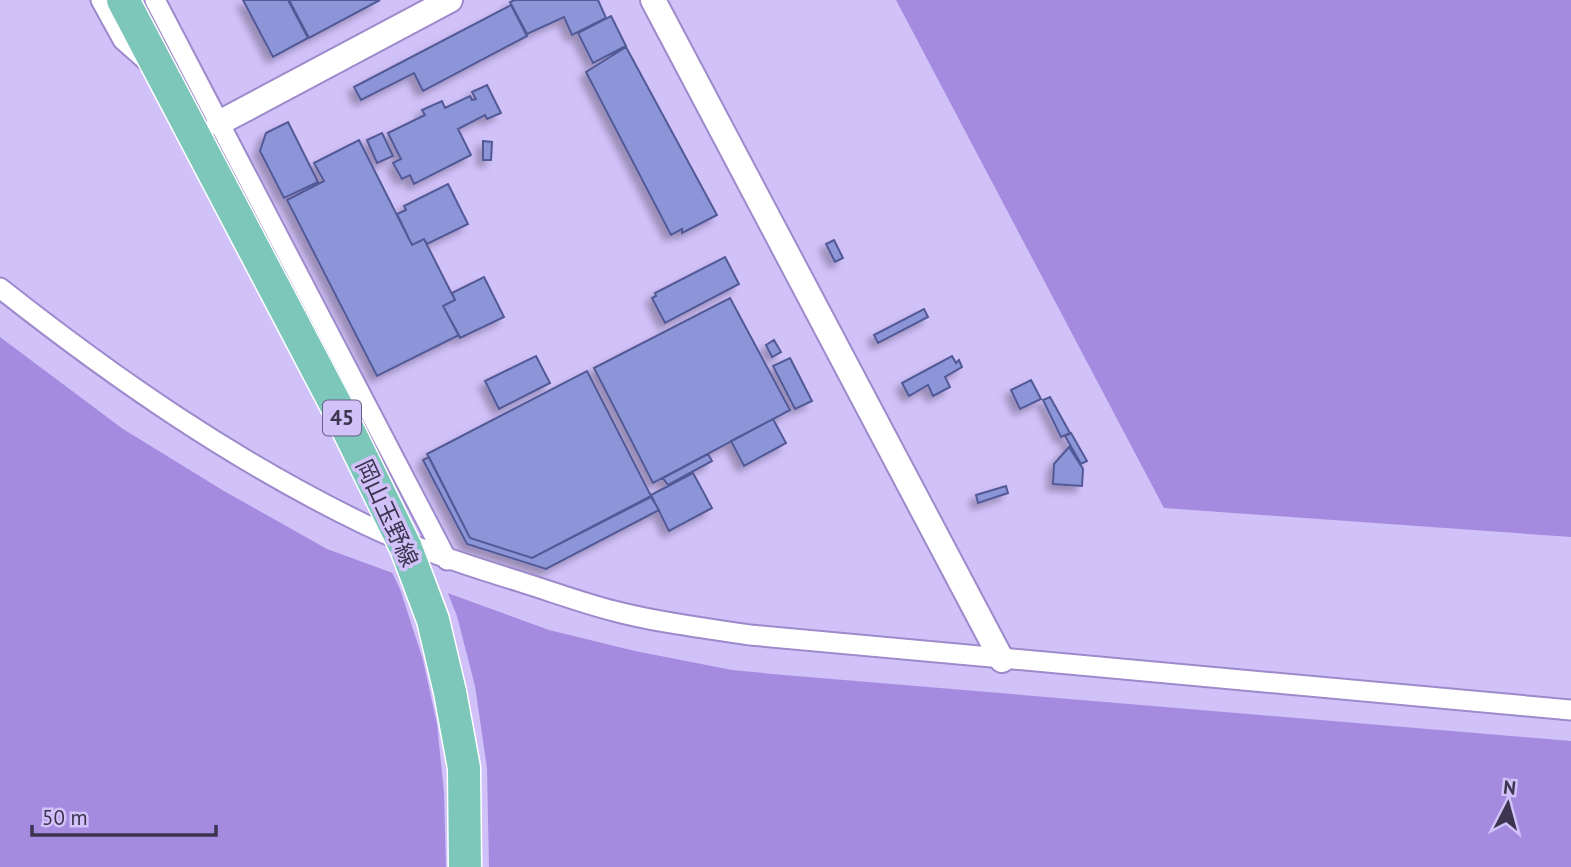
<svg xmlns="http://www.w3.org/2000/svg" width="1571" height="867" viewBox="0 0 1571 867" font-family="'PT Sans','Noto Sans JP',sans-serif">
<defs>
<filter id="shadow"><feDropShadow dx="-6" dy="6" stdDeviation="3.5" flood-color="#0004"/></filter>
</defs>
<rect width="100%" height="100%" fill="#d1c1f9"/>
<path fill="#a58bdf" d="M896 0H1571V537L1164 508Z
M0 337 123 429 224 491 327 549 549 630 635 651 732 670 784 675 1571 741V867H0Z"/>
<path fill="#d1c1f9" d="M391 570 447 591 457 616 475 686 487 768 489 867H446L444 792 437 724 423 660 400 589Z"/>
<path fill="#8c95d7" stroke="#535996" stroke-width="2" filter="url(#shadow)" d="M243 0H288L308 38 273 57Z
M289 0H380L309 38Z
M515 0H598L606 18 572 35 564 17 527 34 510 2Z
M511 5 527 36 423 91 414 73 361 100 354 87Z
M611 16 626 46 593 63 578 33Z
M626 47 717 215 682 233V229L671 235 586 72Z
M487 85 501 113 487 119 485 115 458 129 471 155 414 184 410 175 402 179 393 163 401 159 388 133 425 115 422 110 442 101 445 108 470 96 472 100 476 99 472 92Z
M288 122 318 182 284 198 260 151 266 133Z
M382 133 393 156 377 163 367 140Z
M359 140 412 245 424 239 455 300 443 306 459 335 377 376 287 200 324 181 314 163Z
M483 141 492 142 491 160H483Z
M448 184 468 224 427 244 424 239 412 245 397 214 406 210 404 206Z
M834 240 843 258 835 262 826 244Z
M725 257 739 284 665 323 652 298 656 296 655 293Z
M484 277 504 317 460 338 443 306 455 300 452 293Z
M730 298 790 410 653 483 594 368Z
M924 309 928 317 878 343 874 335Z
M774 340 781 352 772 357 766 345Z
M536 356 550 383 499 409 485 381Z
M952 356 956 363 959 360 962 367 945 377 950 387 933 396 928 385 909 396 902 383Z
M790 358 812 401 795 409 773 366Z
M587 371 651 496 532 558 470 538 427 454Z
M1031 380 1041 399 1020 409 1011 390Z
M1050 397 1070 433 1061 437 1043 400Z
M773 419 786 443 744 466 731 441Z
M1071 433 1087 461 1081 464 1065 436Z
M1069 447 1083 469 1082 486 1053 484 1054 464Z
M708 454 712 461 668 485 663 478Z
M429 457 470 538 532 558 651 497 659 510 546 569 467 544 423 460Z
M693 473 712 508 669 531 651 495Z
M1006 486 1008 493 978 503 976 495Z"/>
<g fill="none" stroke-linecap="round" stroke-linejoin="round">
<g stroke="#9d89cb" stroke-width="23">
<path id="minor" d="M101 0 123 40 149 63
M155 0 447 560
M0 288C114 378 234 461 364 524 414 548 466 565 518 581 550 591 582 603 614 611 659 623 705 628 750 635L1571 710"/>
</g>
<g stroke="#9d89cb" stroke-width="28">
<path id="tertiary" d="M653 0 1002 660
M219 123 450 0"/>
</g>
<use href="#minor" stroke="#fff" stroke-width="19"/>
<use href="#tertiary" stroke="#fff" stroke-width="24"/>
<g stroke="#fff" stroke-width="35" stroke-linecap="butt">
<path id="primary-bridge" d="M123 0 337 407 406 548 433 620 450 692 464 768 465 867"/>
</g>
<use href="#primary-bridge" stroke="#7cc7ba" stroke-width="32"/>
</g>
<g text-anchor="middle" stroke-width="7" stroke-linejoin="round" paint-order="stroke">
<rect fill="#d1c1f9" stroke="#695e83" stroke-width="2" x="323" y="400.5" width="38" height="35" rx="5"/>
<g font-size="21" font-weight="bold" fill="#3d3450">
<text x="342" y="425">45</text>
</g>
<g font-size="23" fill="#3d3450" stroke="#d1c1f9">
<text transform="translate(387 513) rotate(65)" y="8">岡山玉野線</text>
</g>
</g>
<g transform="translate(1508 804) rotate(6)" stroke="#d1c1f9" stroke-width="5" paint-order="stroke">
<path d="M0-5L12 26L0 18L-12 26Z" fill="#3d3450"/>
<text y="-10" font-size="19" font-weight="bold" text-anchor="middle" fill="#3d3450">N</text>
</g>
<path d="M32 825v10h184v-10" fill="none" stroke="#3d3450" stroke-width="3.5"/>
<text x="42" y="825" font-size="21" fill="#3d3450" stroke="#d1c1f9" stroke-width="5" paint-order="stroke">50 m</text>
</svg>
